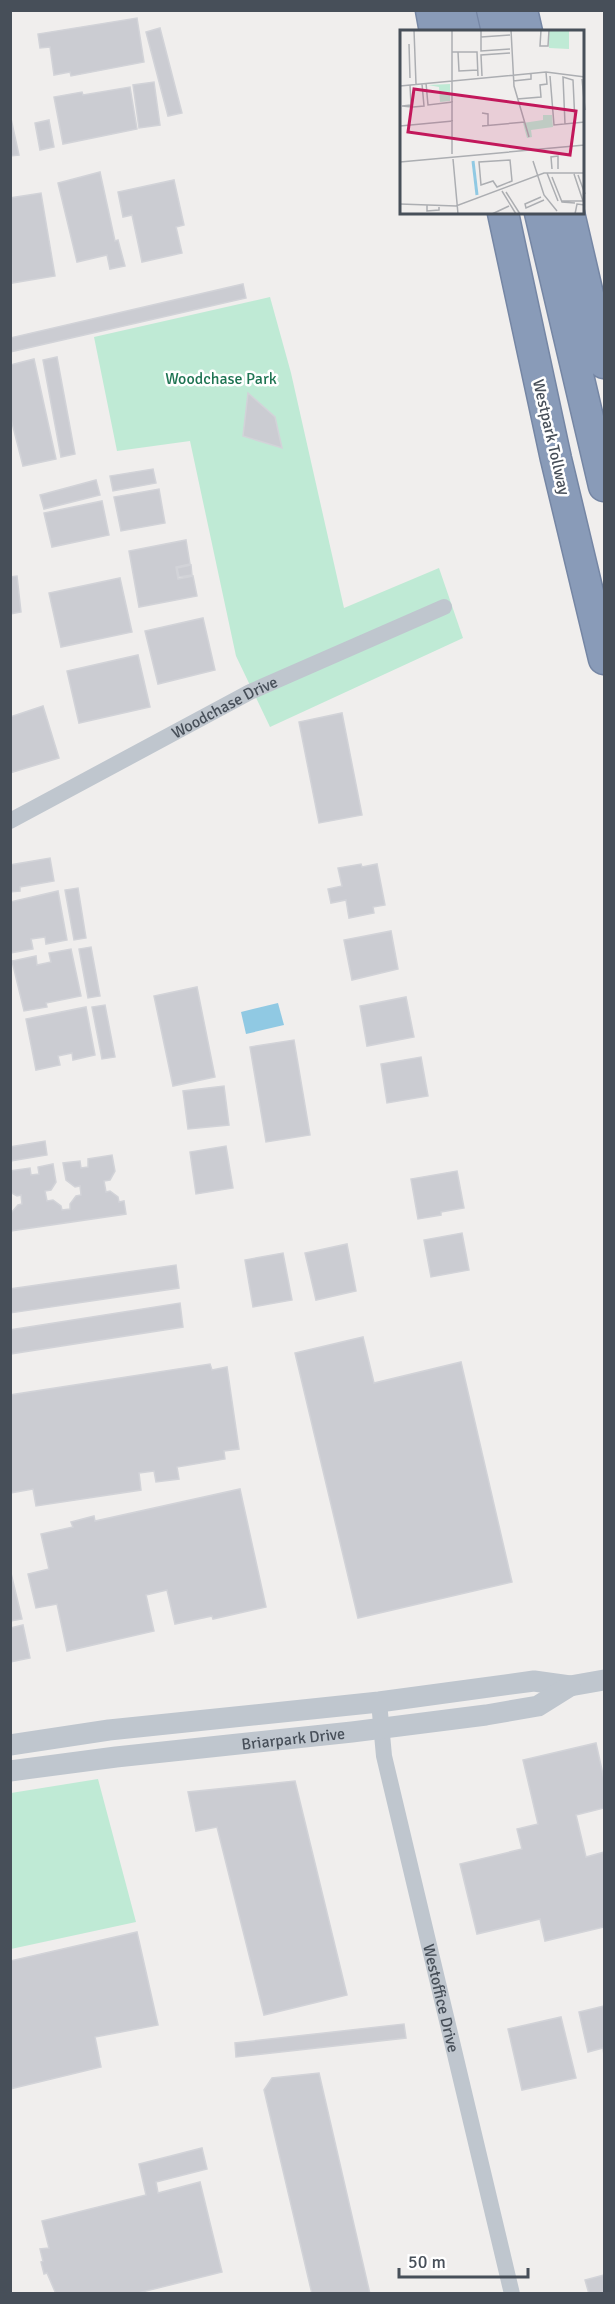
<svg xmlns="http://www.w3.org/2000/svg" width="615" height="2304" viewBox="0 0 615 2304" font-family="Signika,sans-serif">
<rect width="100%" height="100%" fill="#f0eeed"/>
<path fill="#bfead5" d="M270 297 291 373 344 608 439 568 463 638 270 727 236 656 190 441 117 451 94 337Z
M98 1779 136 1922 11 1949V1793Z"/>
<path fill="#90c9e3" d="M278 1003 284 1025 246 1034 241 1012Z"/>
<path fill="#cbccd2" stroke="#d2d3d8" stroke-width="1.5" d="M137 18 144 62 71 76 70 72 54 75 50 47 40 48 38 34Z
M160 28 182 113 168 116 146 32Z
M154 82 160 125 139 128 133 85Z
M130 87 137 129 63 144 54 97 82 92 83 95Z
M10 114 19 155 10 156Z
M49 120 54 147 40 150 35 123Z
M100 172 115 241 118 240 125 266 110 269 107 255 77 262 58 183Z
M174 180 184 225 176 227 182 253 142 262 132 215 123 217 118 192Z
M41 193 55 276 12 283 10 198Z
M243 284 246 298 10 352V338Z
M57 357 75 454 61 457 43 360Z
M34 359 56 459 23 466 10 415V365Z
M248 393 275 417 282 448 243 436Z
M153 469 156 483 113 491 110 476Z
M96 480 100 495 44 509 40 495Z
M159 489 165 523 121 531 114 497Z
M102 501 109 535 52 547 44 513Z
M186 540 190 564 176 567 178 579 193 576 197 596 139 607 129 551Z
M191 565 192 575 179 577 177 568Z
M17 576 21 612 10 614V577Z
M120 578 132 632 61 647 49 593Z
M203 618 215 670 158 684 145 631Z
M138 655 150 707 79 723 67 671Z
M43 706 59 758 10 773V717Z
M342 713 362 815 319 823 299 722Z
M50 858 54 881 20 887V891L10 892V865Z
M361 864 362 867 377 864 385 905 373 907 374 913 349 918 346 900 331 903 328 889 342 886 338 868Z
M78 888 86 938 74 940 65 890Z
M58 891 67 940 46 944 45 937 31 939 33 949 10 953V902Z
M391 931 398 969 352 980 344 940Z
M91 947 100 996 88 998 79 949Z
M71 949 81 996 46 1003 47 1007 24 1011 12 961 36 956 37 965 51 962 49 953Z
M197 987 215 1077 173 1086 154 996Z
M406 997 414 1037 367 1046 360 1006Z
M105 1005 115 1057 102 1059 92 1007Z
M86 1007 95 1055 73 1060 72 1053 58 1056 60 1065 36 1070 26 1019Z
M294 1040 310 1135 266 1142 250 1047Z
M421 1057 428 1096 387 1103 381 1064Z
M224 1086 229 1125 188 1129 183 1091Z
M45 1141 47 1155 10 1161V1147Z
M226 1146 233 1188 196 1194 190 1152Z
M112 1155 115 1171 110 1180 104 1181 106 1192 110 1191 118 1197 119 1202 124 1201 126 1214 10 1231 11 1213 18 1205 22 1204 21 1195 17 1196 10 1192V1171L30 1168 31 1175 39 1174 38 1167 53 1164 56 1182 51 1190 45 1191 47 1201 53 1200 61 1206 62 1210 70 1209V1204L76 1196 81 1195 80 1186 75 1187 66 1180 63 1163 80 1161 81 1168 88 1167V1159Z
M457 1171 464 1208 441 1212V1215L418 1219 411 1179Z
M462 1233 469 1270 431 1277 424 1240Z
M347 1244 356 1291 316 1300 305 1253Z
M283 1253 292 1300 253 1307 245 1260Z
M176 1265 179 1288 10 1313V1289Z
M180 1303 183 1327 10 1354V1330Z
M363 1337 374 1383 461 1362 512 1582 358 1618 295 1353Z
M210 1364 212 1370 227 1367 239 1449 224 1451 225 1459 177 1467 179 1479 156 1482 154 1471 139 1473 141 1490 36 1506 33 1489 10 1493V1395Z
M240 1489 266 1607 213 1619 212 1616 175 1624 167 1590 146 1595 154 1631 67 1651 57 1604 36 1608 28 1574 49 1569 41 1534 73 1527 71 1522 94 1516 95 1521Z
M10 1569 22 1619 10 1621Z
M23 1625 30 1658 10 1662V1628Z
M596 1743 604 1779V1808L576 1815 586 1857 604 1852V1927L545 1941 540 1919 477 1934 460 1864 522 1849 517 1829 538 1824 523 1760Z
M295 1781 347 1995 264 2015 217 1827 196 1831 188 1792Z
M137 1932 158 2025 95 2037 101 2067 10 2089V1961Z
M604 2006V2056L603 2048 588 2052 579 2012Z
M561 2017 576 2078 522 2090 508 2029Z
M404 2024 406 2038 236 2057 235 2043Z
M319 2073 370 2294H312L264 2090 272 2078Z
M202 2148 207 2169 156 2182 158 2193 200 2182 222 2272 134 2294H56L47 2273 44 2274 41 2262 43 2261 40 2249 49 2248 42 2221 146 2195 139 2164Z
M604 2275V2294H589L585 2280Z"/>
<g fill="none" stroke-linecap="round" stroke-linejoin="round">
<g stroke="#7586a4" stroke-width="33">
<path id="motorway" d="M431 10 435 32
M460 10 465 32
M492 10 497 32
M522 10 527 32
M503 213 556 459 604 659
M540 213 604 486
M569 213 604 363"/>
</g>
<g stroke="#bfc6ce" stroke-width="16">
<path id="s1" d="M10 821 250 692 444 607"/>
<path id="s2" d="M379 1702 384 1756 512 2294"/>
</g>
<g stroke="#bfc6ce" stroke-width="21">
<path d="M10 1745 109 1730 379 1702 534 1681 570 1686 604 1680"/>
<path id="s3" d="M10 1771 116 1757 352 1732 486 1715 538 1706 570 1686"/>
</g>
<use href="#motorway" stroke="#899bb8" stroke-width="30"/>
</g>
<g text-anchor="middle" stroke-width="5" stroke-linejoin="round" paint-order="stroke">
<g font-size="16" fill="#1f7453" stroke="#fff">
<text x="221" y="384">Woodchase Park</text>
</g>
<g font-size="16" fill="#474f59" stroke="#fff">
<text transform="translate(552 437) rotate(77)" y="6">Westpark Tollway</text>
<text dy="6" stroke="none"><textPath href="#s1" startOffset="243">Woodchase Drive</textPath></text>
<text dy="6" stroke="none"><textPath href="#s3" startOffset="285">Briarpark Drive</textPath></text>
<text dy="6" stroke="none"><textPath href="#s2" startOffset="303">Westoffice Drive</textPath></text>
</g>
</g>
<g transform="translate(400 30)">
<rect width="184" height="184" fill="#f0eeed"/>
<path d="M149 0H169V19L149 18ZM50 54V71L40 72 39 57 28 55ZM143 85H152L153 97 131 100 132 107 127 108 123 93 143 90Z" fill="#bfead5"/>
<path fill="none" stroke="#90c9e3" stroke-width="3" d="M73 131 77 165"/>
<path fill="none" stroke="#acaeb2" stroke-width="1.5" d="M14 0 16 54M52 0V124M81 0V21L110 19M111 0 114 56 129 107M141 0 140 16H148L149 0M81 7 110 5M9 14 10 48M52 22H77L78 46M58 22 59 41 78 40M82 46 81 25 110 23M150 46 154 95 185 92M182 49 185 80M113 51 131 49V44M26 53 28 75 53 72M10 55 11 75 2 76 12 77M0 56 146 42 185 47M117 69 141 67 140 55 147 54 146 42M13 77 24 76 22 54M82 83 88 84V96M165 94 163 47 173 50 175 93M0 96 53 91M82 96 125 92M53 129 58 184M110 130 112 151 97 157 93 151 81 155 79 132ZM133 131 144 165 157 181M0 132 185 115M152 139 151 127 158 126V139M147 143 158 171M174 144 183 171M178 145 185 164M152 147 162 172 175 173M102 161 116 184M106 162 120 184M141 167 125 174 126 178 144 170M162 171H184M0 174 56 176 144 143H185M27 175V181L39 180V177M92 184 109 176M175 184 177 174 185 175"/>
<path fill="#c2185b" fill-opacity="0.15" stroke="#c2185b" stroke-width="3" d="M14 59 176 81 170 125 8 102Z"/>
<rect width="184" height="184" fill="none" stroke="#474f59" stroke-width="3"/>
</g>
<rect width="615" height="2304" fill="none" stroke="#474f59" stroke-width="24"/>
<path d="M399 2268v9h129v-9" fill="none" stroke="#474f59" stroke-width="3"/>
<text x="408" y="2268" font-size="18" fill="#474f59" stroke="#ffffff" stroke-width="4.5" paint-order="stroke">50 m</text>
</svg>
